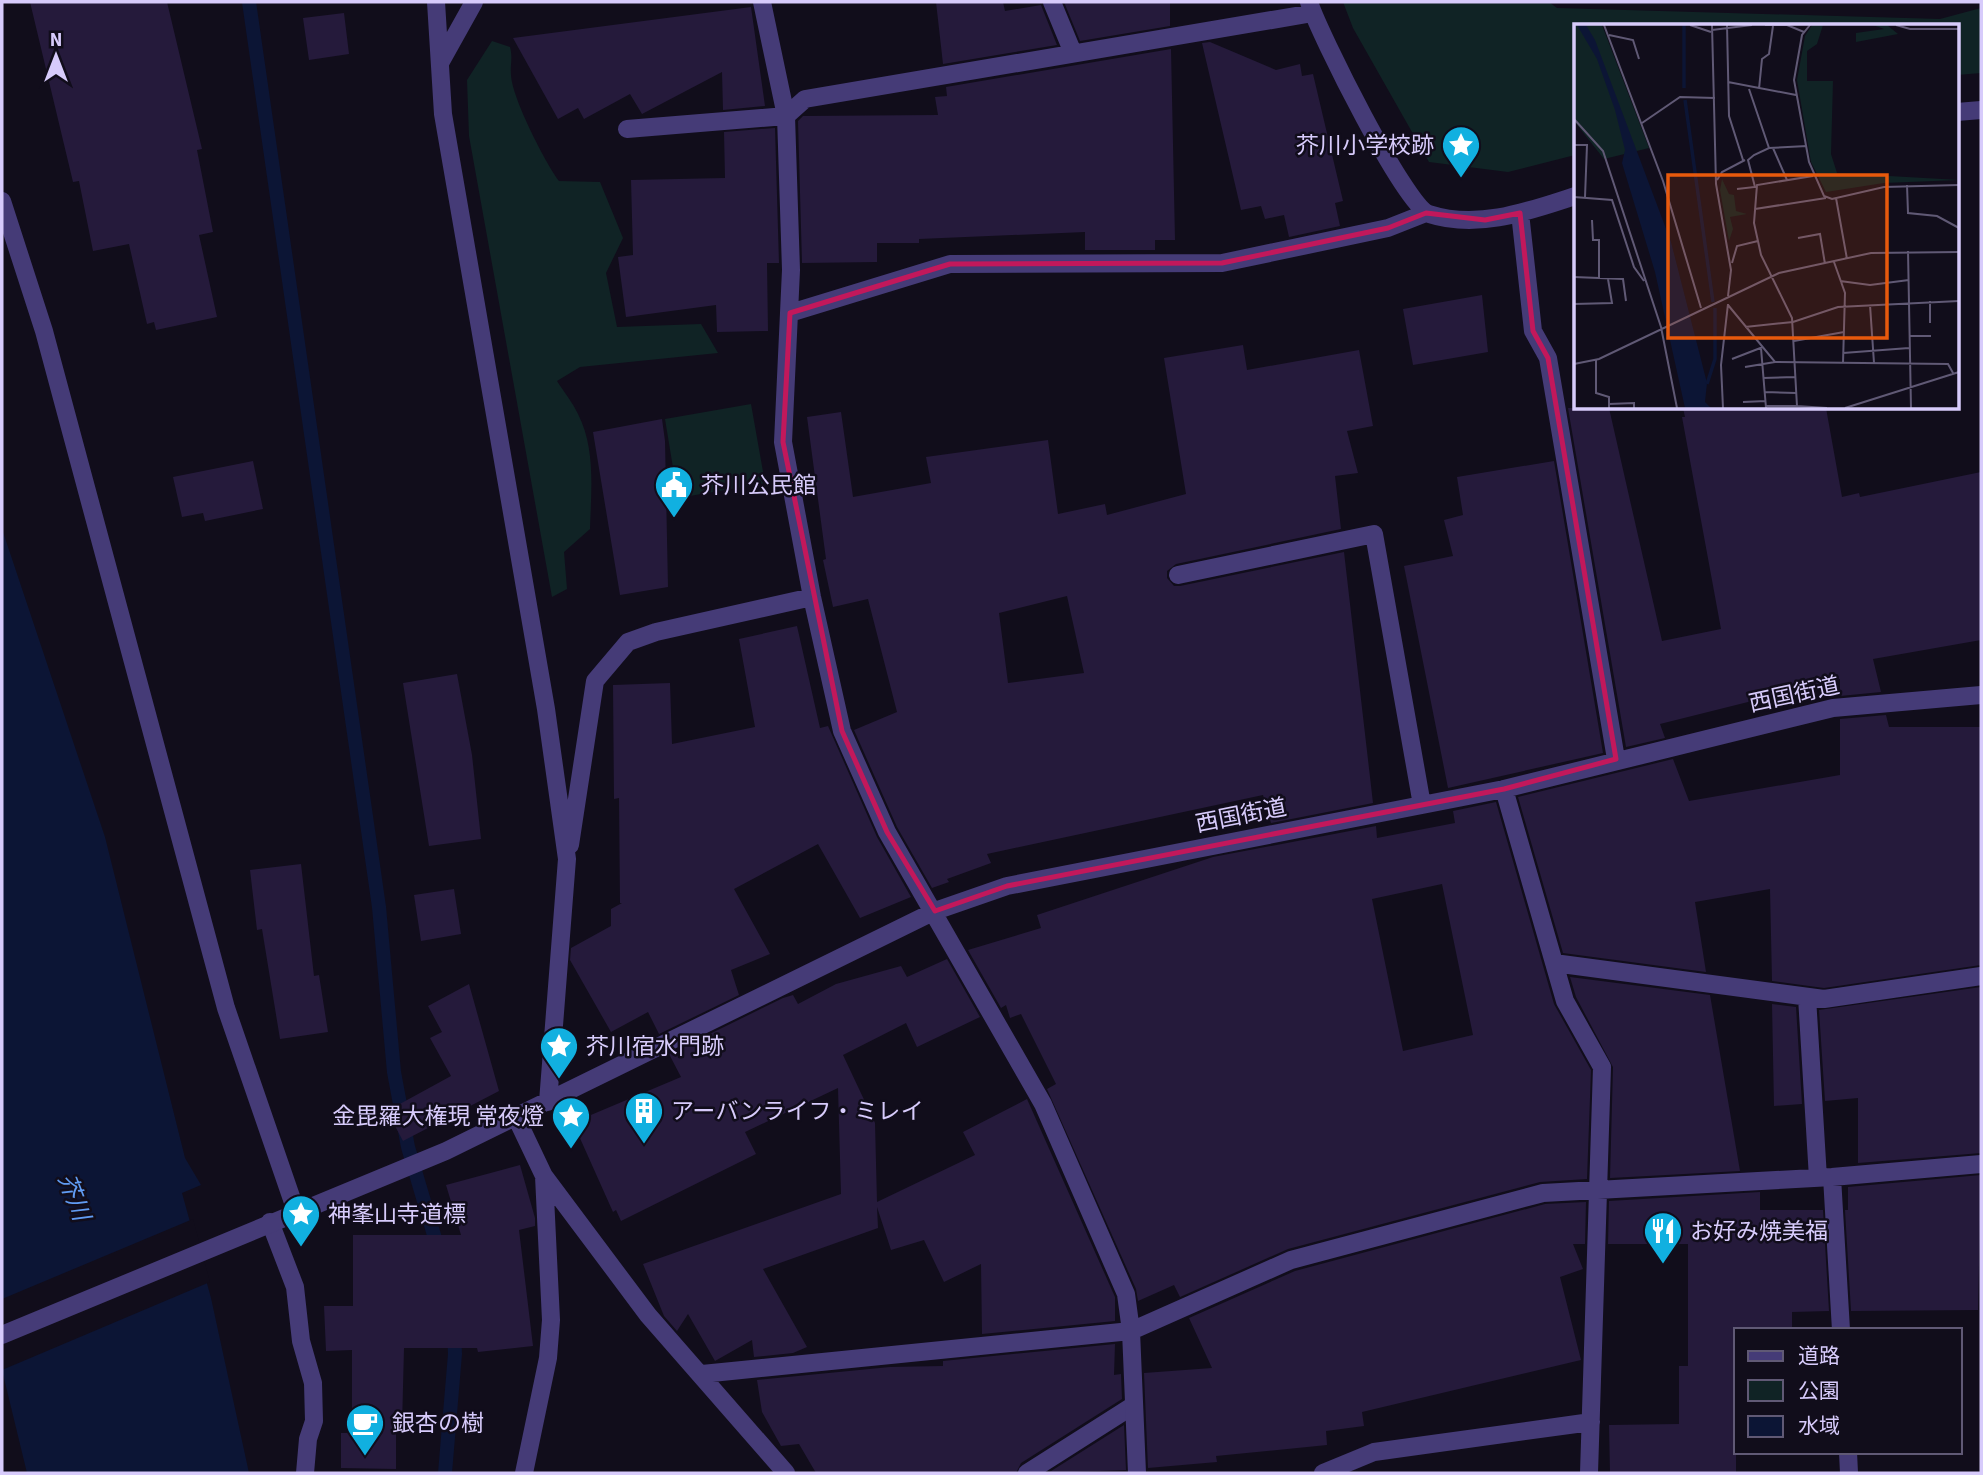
<svg xmlns="http://www.w3.org/2000/svg" width="1983" height="1475" viewBox="0 0 1983 1475" font-family="'Source Sans 3','Noto Sans JP',sans-serif">
<rect width="100%" height="100%" fill="#110d1b"/>
<path fill="#102325" d="M1343 2H1549L1557 8 1940 19 1981 8V73L1957 75V26H1575V155L1508 172 1429 162 1353 28Z
M492 41 510 47C513 58 510 64 511 75 512 98 545 162 559 181L600 182 623 238 606 273 617 327 701 324 718 353 580 367 557 381C564 392 573 403 578 414 596 449 591 492 590 529L564 552 567 589 552 597 469 136 467 80Z
M751 404 765 483 678 498 665 419Z"/>
<path fill="#0c1535" d="M2 529 105 837 185 1158 201 1185 182 1193 211 1298 249 1473H27L2 1370Z"/>
<path fill="#110d1b" d="M193 1219 210 1282 2 1370V1299Z"/>
<g fill="none" stroke-linecap="round" stroke-linejoin="round">
<path stroke="#0c1535" stroke-width="14" d="M249 2 379 907 394 1072 408 1147 439 1252
M445 1473 455 1354 454 1330"/>
</g>
<path fill="#251a3b" fill-rule="evenodd" d="M30 2H167L202 149 197 150 213 232 199 235 217 317 156 330 154 322 147 324 129 244 93 251 79 181 73 182Z
M936 2H1003L1005 11 1041 5 1057 45 943 64Z
M1064 2H1170V26L1080 41Z
M751 7 765 106 723 110 722 72 642 114 630 94 584 119 578 108 558 119 513 38Z
M344 13 349 54 309 60 303 18Z
M1210 42 1276 70 1300 64 1302 76 1313 74 1343 201 1335 203 1340 226 1289 237 1284 215 1265 219 1261 206 1241 210 1202 43Z
M1171 49 1175 240H1155V250H1085V232L919 239V243H877V262L802 263 798 121 803 116 938 115 935 97 947 96 946 87Z
M775 128 779 263H767L768 331 717 332 716 305 626 317 618 257 633 255 631 180 725 178 724 132Z
M1482 295 1488 352 1413 365 1403 309Z
M1243 345 1247 370 1359 350 1373 426 1347 431 1358 473 1335 476 1341 529 1176 564 1167 571V578L1174 586H1180L1344 552 1373 803 1271 823 1263 795 987 854 991 863 947 879 949 882 932 888 897 827 854 730 897 712 868 599 833 607 823 560 826 559 807 417 841 412 853 497 931 483 926 457 1048 440 1058 514 1105 504 1107 515 1186 494 1164 358ZM1067 596 1084 673 1008 683 999 613Z
M1568 408H1609L1662 641 1721 629 1682 417H1685L1683 408H1826L1842 497 1859 493 1860 497 1981 472V640L1873 659 1881 692 1840 696V679L1660 724 1665 738 1626 747Z
M662 419 665 441 668 587 620 595 593 432Z
M253 461 263 509 205 521 203 513 182 517 173 477Z
M1554 461 1603 753 1448 788 1404 566 1453 556 1444 520 1463 515 1457 477Z
M797 626 820 728 828 726 877 837 911 897 860 918 818 844 734 889 770 954 731 970 739 995 659 1034 648 1012 611 1032 570 960 571 948 611 926V909L622 903H620L619 798 614 799 613 685 670 683 672 744 755 727 739 639Z
M457 674 472 755 481 839 429 846 403 683Z
M1886 715 1889 727H1981V965L1824 988 1772 981 1770 889 1695 902 1706 972 1563 953 1518 797 1673 759 1689 801 1840 775V719Z
M1496 802 1554 1004 1591 1070 1587 1179 1540 1182 1288 1249 1180 1297 1174 1285 1138 1301 1136 1289 1047 1089 1056 1084 1021 1014 1010 1018 1006 1005 1001 1008 968 950 1041 928 1037 915 1213 857 1376 826 1377 838 1455 823 1453 811ZM1442 884 1473 1035 1403 1051 1372 899Z
M301 864 314 976 319 975 328 1032 280 1039 262 929 257 930 250 870Z
M454 889 461 934 421 941 414 895Z
M947 959 980 1017 917 1047 906 1023 843 1055 875 1123 877 1202 975 1155 963 1132 1027 1099 1115 1297V1321L982 1334 981 1264 944 1282 924 1240 891 1250 877 1207 878 1228 763 1269 807 1347 793 1353 754 1357 752 1340 715 1361 688 1314 677 1331 664 1316 643 1264 841 1194 838 1088 745 1132 756 1154 621 1221 616 1210 613 1212 579 1136V1120L681 1077 669 1054 783 998 793 995 798 1004 836 984 901 966 907 977Z
M1570 977 1710 995 1740 1171 1610 1178 1613 1067 1576 997Z
M469 984 499 1091 403 1141 387 1111 451 1076 430 1038 442 1032 428 1006Z
M1981 987V1153L1858 1163V1098L1825 1101 1819 1010Z
M1772 1004 1796 1007 1802 1104 1774 1106Z
M520 1165 535 1218V1226L519 1230 533 1346 478 1352 477 1348H404L402 1426H396V1469L341 1468V1433H352V1350L326 1351 324 1306H353V1235H461L446 1185Z
M1981 1175 1978 1310 1851 1311 1845 1210H1848V1187Z
M1760 1192V1210H1823L1829 1311 1792 1312V1330H1736V1473H1610L1609 1425 1679 1424V1366H1688V1244H1608L1609 1201Z
M1586 1202 1585 1244H1573L1583 1269 1560 1277 1581 1360 1362 1412 1364 1426 1326 1431 1327 1445 1216 1456 1217 1462 1148 1468 1144 1373 1212 1368 1189 1318 1295 1271 1545 1204Z
M1115 1344 1114 1375 1121 1374 1122 1399 1021 1463 1016 1473H816L799 1444 781 1446 762 1412 757 1380 890 1367 943 1366V1361Z
M1124 1425 1126 1470 1048 1473Z"/>
<g fill="none" stroke-linecap="round" stroke-linejoin="round">
<path stroke="#453b77" stroke-width="18" d="M270 1222 295 1287 301 1341 313 1383 314 1421 308 1439 305 1473
M1027 1473 1134 1405"/>
<path stroke="#453b77" stroke-width="18" d="M436 2 443 114 546 709 567 859 548 1102
M1052 2 1073 53
M1309 2C1319 33 1405 206 1429 214 1478 230 1529 211 1575 196
M440 63 474 2
M1957 112 1981 110
M627 129 786 116 762 2
M2 201 44 331 226 1008 296 1211
M1520 213 1533 331 1548 358 1616 759
M790 313 950 264 1222 263 1388 228 1426 213
M1178 575 1374 534 1422 805
M1504 789 1565 1001 1602 1067 1589 1473
M570 845 595 681 628 642 656 632 812 597
M1554 963 1824 999 1981 976
M1807 997 1818 1178
M516 1117 544 1176 551 1320 548 1358 524 1473
M544 1176 648 1315 786 1473
M1832 1177 1841 1330
M2 1335 446 1151 935 911 1007 886 1504 789 1833 708 1981 695
M702 1374 1131 1331 1291 1260 1543 1193 1832 1177 1981 1164
M1848 1452 1849 1473
M1137 1473 1131 1331 1126 1294 1043 1104 887 832 842 731 812 597 783 442 791 270 786 116 805 99 1313 13
M1323 1473 1374 1452 1591 1422"/>
</g>
<path fill="none" stroke="#c2185b" stroke-width="5" stroke-linejoin="round" d="M1426 213 1485 220 1520 213 1533 331 1548 358 1616 759 1504 789 1007 886 935 911 887 832 842 731 783 442 790 313 950 264 1222 263 1388 228Z"/>
<defs>
<g id="sight-pin" transform="scale(2.0125)"><path d="M0 17L-7.5 6A9.5 9.5 0 1 1 7.5 6Z" fill="#11b0e0" stroke="#110d1b"/><path d="M0-6L1.8-2.2L6-1.7L2.9 1.2L3.7 5.4L0 3.3L-3.7 5.4L-2.9 1.2L-6-1.7L-1.8-2.2Z" fill="#fff"/></g>
<g id="civic-pin" transform="scale(2.0125)"><path d="M0 17L-7.5 6A9.5 9.5 0 1 1 7.5 6Z" fill="#11b0e0" stroke="#110d1b"/><path d="M-.6-6.5H3V-4.5H.6V-3L4-1V1h2V6H-6V1h2V-1L-.6-3ZM-1.2 2.5V6h2.4V2.5Z" fill="#fff"/></g>
<g id="building-pin" transform="scale(2.0125)"><path d="M0 17L-7.5 6A9.5 9.5 0 1 1 7.5 6Z" fill="#11b0e0" stroke="#110d1b"/><path d="M-4-6H4V6H1V3H-1V6H-4ZM-2.5-4.3h1.7v1.8h-1.7ZM.8-4.3h1.7v1.8H.8ZM-2.5-1h1.7V.8h-1.7ZM.8-1h1.7V.8H.8Z" fill="#fff"/></g>
<g id="restaurant-pin" transform="scale(2.0125)"><path d="M0 17L-7.5 6A9.5 9.5 0 1 1 7.5 6Z" fill="#11b0e0" stroke="#110d1b"/><path d="M-5-6h1v4h1v-4h1v4h1v-4h1v5L-1.5 .5V6h-2V.5L-5-1ZM5-6V6H3V1.5H1.5Q1.5-4 5-6Z" fill="#fff"/></g>
<g id="cafe-pin" transform="scale(2.0125)"><path d="M0 17L-7.5 6A9.5 9.5 0 1 1 7.5 6Z" fill="#11b0e0" stroke="#110d1b"/><path d="M-5.5-4.5H6V0H3Q3 3.5 0 3.5H-2.5Q-5.5 3.5-5.5 0ZM3-3.2v2h1.7v-2ZM-6 4.5H4V6H-6Z" fill="#fff"/></g>
</defs>
<g fill-rule="evenodd">
<use href="#sight-pin" x="1461" y="145"/>
<use href="#civic-pin" x="674" y="485"/>
<use href="#sight-pin" x="559" y="1046"/>
<use href="#building-pin" x="644" y="1111"/>
<use href="#sight-pin" x="571" y="1116"/>
<use href="#sight-pin" x="301" y="1214"/>
<use href="#restaurant-pin" x="1663" y="1231"/>
<use href="#cafe-pin" x="365" y="1423"/>
</g>
<g text-anchor="middle" stroke-width="5" stroke-linejoin="round" paint-order="stroke">
<g font-size="23" fill="#d7cbfb" stroke="#110d1b" text-anchor="start">
<text x="1434" y="153" text-anchor="end">芥川小学校跡</text>
<text x="701" y="493">芥川公民館</text>
<text x="586" y="1054">芥川宿水門跡</text>
<text x="671" y="1119">アーバンライフ・ミレイ</text>
<text x="544" y="1124" text-anchor="end">金毘羅大権現 常夜燈</text>
<text x="328" y="1222">神峯山寺道標</text>
<text x="1690" y="1239">お好み焼美福</text>
<text x="392" y="1431">銀杏の樹</text>
</g>
<g font-size="23" fill="#d7cbfb" stroke="#110d1b">
<text transform="translate(1794 694) rotate(-12)" y="8">西国街道</text>
<text transform="translate(1241 815) rotate(-11)" y="8">西国街道</text>
</g>
<g font-size="24" font-style="italic" fill="#619cf3" stroke="#110d1b">
<text transform="translate(74 1197) rotate(69)" y="8">芥川</text>
</g>
</g>
<g transform="translate(1574 24)">
<rect width="385" height="385" fill="#110d1b"/>
<path d="M0 1H28L75 124 30 135 0 97ZM238 1H249L243 20 233 27V57H259L257 130 263 149 385 156 310 159 252 168 237 138 223 56 231 12ZM299 1H313L324 10 282 18V9L310 5ZM148 155 155 170 160 171 162 187 173 190 156 193 159 205 155 217 146 166Z" fill="#102325"/>
<path d="M3 1H12L21 16 97 218 133 359 131 378 137 384H111L81 248 48 139 51 126 41 86 23 35Z" fill="#0c1535"/>
<path fill="none" stroke="#0c1535" stroke-width="3.5" d="M110 64V1M111 76 139 278M133 360 141 335V284"/>
<path fill="none" stroke="#605975" stroke-width="2" d="M30 1 89 157 127 284M116 1 137 8M138 1 142 160 157 246 154 272M153 1 155 92 169 136M191 1H213L230 8M236 1 228 11 220 56 235 138 250 172 258 175 310 163 385 161M322 1 336 5H385M138 6 178 1M35 11 59 16 65 35M154 58 222 71M175 65 195 124M185 65 188 35 195 30 199 2M0 95 29 127 87 303 103 384M68 99 106 73 141 74M0 121H13L11 173M199 124 213 156M239 152 183 161 180 199 187 231 218 294 223 382 253 384M143 156 148 148 171 136M333 161 334 189 363 192 385 204M163 165 181 163 174 136 180 131 195 124 233 122M0 173 38 176 60 243 70 257M262 174 273 235M181 185 252 174M18 196 19 216H25V254M224 214 246 210 251 240M334 227 337 384M260 238 271 269 269 339M158 239 163 222 184 217M0 253 49 255 52 277M266 257 296 261 335 256M356 277V299M0 280 38 279 34 255M154 281 201 338 374 340 379 349M296 281 300 339M171 303 219 298 264 283 385 277M335 312H357M220 317 270 308M187 324 192 384M269 329 335 324M158 335 189 323M22 336V369L35 373V384M0 340 25 335 205 249 297 229 385 228M171 343 201 338M189 354 221 353M191 368 222 369M169 378 192 377M35 380 60 379V384M192 382H223M149 384 147 341 154 280M271 384 385 348"/>
<path fill="#e8590c" fill-opacity="0.15" stroke="#e8590c" stroke-width="3.5" d="M94 151H313V314H94Z"/>
<rect width="385" height="385" fill="none" stroke="#d7cbfb" stroke-width="3.5"/>
</g>
<rect width="1983" height="1475" fill="none" stroke="#d7cbfb" stroke-width="7"/>
<rect x="1734" y="1328" width="228" height="126" fill="#110d1b" stroke="#605975" stroke-width="2"/>
<rect x="1748" y="1351" width="35" height="10" fill="#453b77" stroke="#605975" stroke-width="2"/>
<text x="1798" y="1363" font-size="21" fill="#d7cbfb">道路</text>
<rect x="1748" y="1380" width="35" height="21" fill="#102325" stroke="#605975" stroke-width="2"/>
<text x="1798" y="1398" font-size="21" fill="#d7cbfb">公園</text>
<rect x="1748" y="1416" width="35" height="21" fill="#0c1535" stroke="#605975" stroke-width="2"/>
<text x="1798" y="1433" font-size="21" fill="#d7cbfb">水域</text>
<g transform="translate(56 56)" stroke="#110d1b" stroke-width="5" paint-order="stroke">
<path d="M0-5L12 26L0 18L-12 26Z" fill="#d7cbfb"/>
<text y="-10" font-size="19" font-weight="bold" text-anchor="middle" fill="#d7cbfb">N</text>
</g>
</svg>
